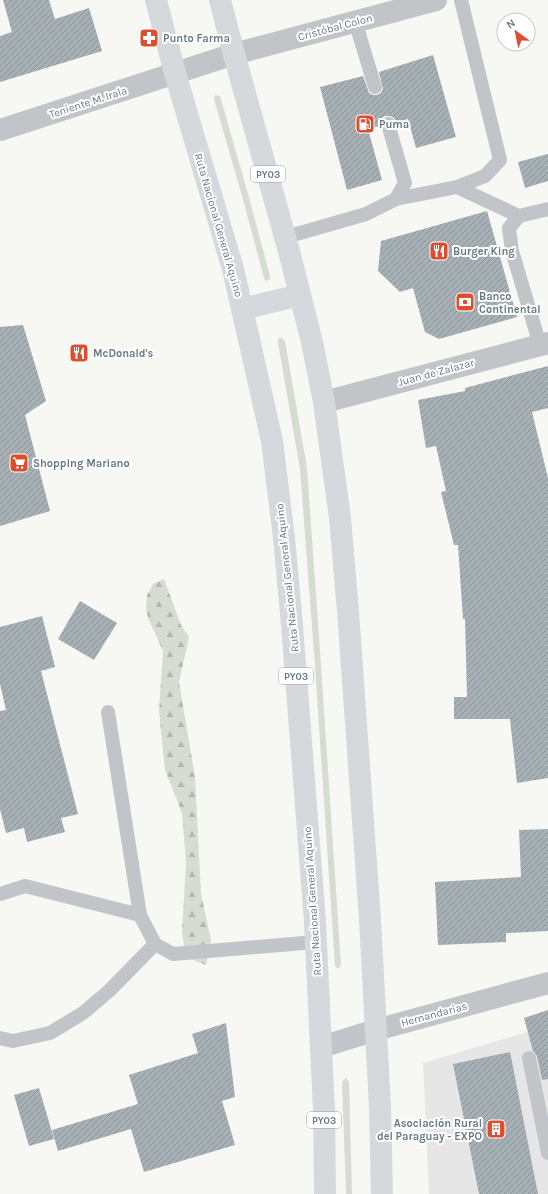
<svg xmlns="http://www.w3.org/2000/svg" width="548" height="1194" viewBox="0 0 548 1194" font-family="Karla,sans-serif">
<defs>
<pattern id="forest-firs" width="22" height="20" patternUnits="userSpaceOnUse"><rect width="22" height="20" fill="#d7dcd3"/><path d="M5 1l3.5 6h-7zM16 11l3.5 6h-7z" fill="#b2b7b1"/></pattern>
<pattern id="building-hatch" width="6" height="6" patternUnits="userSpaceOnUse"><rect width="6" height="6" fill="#a7b0b5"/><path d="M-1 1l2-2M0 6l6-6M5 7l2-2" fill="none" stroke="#8c9499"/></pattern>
</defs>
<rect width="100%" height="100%" fill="#f7f7f4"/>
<path fill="#e5e6e5" d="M548 1026V1194H429L423 1063Z"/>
<path fill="#d7dcd3" d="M215 95 220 96 250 201 270 276V279L267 281 265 280 264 278 244 203 214 99Z
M279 338H282L285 341 307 468 321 665 341 965 339 968H337L335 966 315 666 300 469 278 343V340Z
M345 1078 347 1079 349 1082 352 1194H346L342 1082Z"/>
<path fill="url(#forest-firs)" d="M164 579 181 625 189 637 179 682 195 777 201 894 211 940 206 965 186 957 182 933 186 862 182 813 165 770 159 711 163 651 148 618 146 606 147 595 153 584Z"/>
<path fill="url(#building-hatch)" d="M3 0H49L55 19 89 8 102 51 0 82V36L12 32Z
M433 55 456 137 416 148 408 119 396 122 394 118 390 116H385L382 118 380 122V126L368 129 382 180 347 190 320 87 363 76 369 93 373 95H377L381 93 383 89 379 72Z
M548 154V181L525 188 518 162Z
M487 211 517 317 439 339 425 332 413 288 400 292 378 271 381 241Z
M23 325 46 401 25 415 50 511 0 526V327Z
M548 366V408L532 412 548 478V778L517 783 510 719H454V697H467L465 619H463L458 545H454L441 492 446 491 436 446 426 448 418 400 465 391V388Z
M80 601 117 623 94 660 58 639Z
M42 616 55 667 41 671 78 814 61 818 65 832 27 842 24 828 6 833 0 809V711L6 710 0 684V627Z
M548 829V931L506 933V942L438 945 435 882 521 877 519 830Z
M548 1010V1079L542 1080 537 1056 533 1051 524 1018Z
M226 1023 235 1097 222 1101 235 1145 144 1172 131 1129 58 1151 52 1130 138 1104 129 1075 198 1053 192 1034Z
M510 1052 538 1194H479L453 1064Z
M39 1088 54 1139 29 1146 14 1095Z"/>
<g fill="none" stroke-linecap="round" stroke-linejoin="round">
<path stroke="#c1c5c8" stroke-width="14" d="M355 21 375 87
M457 187 519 216
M396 199 457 187 485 176 500 160 461 0
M286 237 366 214 396 199 405 183 388 124
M540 345 512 251 509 228 519 216 548 209
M108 712 140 915 155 944 173 954 316 942
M0 894 25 886 140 915
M0 1038 13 1041 50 1033 83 1013 110 990 155 944
M529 1058 548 1153"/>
<path stroke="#c1c5c8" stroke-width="22" d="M0 130 234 54 436 0
M324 402 548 343
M321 1047 376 1030 548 983"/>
<path stroke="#d5d9dc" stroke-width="22" d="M156 0 175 73 233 269 272 441 284 538 292 625 315 922 324 1110 325 1194
M220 0 234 54 290 255 312 342 324 402 340 518 348 611 370 919 380 1107 382 1194
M242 309 300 295"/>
</g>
<defs>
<g id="pharmacy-square" transform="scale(1)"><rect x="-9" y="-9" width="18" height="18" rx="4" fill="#de4d2d" stroke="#fff"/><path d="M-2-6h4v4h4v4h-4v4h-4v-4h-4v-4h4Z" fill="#fff"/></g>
<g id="fuel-square" transform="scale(1)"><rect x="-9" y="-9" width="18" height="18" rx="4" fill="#de4d2d" stroke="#fff"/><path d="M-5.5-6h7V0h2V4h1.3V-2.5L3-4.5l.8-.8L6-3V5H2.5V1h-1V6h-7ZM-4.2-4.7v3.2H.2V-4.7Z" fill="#fff"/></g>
<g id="restaurant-square" transform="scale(1)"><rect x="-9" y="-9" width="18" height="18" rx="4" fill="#de4d2d" stroke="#fff"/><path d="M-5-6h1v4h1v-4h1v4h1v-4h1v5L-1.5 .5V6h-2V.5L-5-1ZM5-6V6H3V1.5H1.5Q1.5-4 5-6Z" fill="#fff"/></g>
<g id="bank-square" transform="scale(1)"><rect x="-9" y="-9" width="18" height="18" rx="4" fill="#de4d2d" stroke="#fff"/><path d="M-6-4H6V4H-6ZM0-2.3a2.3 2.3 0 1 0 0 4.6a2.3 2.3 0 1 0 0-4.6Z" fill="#fff"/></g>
<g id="supermarket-square" transform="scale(1)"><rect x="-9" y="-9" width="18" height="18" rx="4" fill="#de4d2d" stroke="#fff"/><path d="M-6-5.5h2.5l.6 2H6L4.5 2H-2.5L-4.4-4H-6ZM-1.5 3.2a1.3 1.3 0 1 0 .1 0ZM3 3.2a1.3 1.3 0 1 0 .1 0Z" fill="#fff"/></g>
<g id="building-square" transform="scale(1)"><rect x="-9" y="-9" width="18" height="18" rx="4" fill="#de4d2d" stroke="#fff"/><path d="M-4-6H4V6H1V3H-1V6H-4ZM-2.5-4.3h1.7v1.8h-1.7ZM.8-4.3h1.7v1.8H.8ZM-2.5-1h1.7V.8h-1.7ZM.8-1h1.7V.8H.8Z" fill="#fff"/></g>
</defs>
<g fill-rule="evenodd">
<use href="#pharmacy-square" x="149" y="38"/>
<use href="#fuel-square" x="365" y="124"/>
<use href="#restaurant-square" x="439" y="251"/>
<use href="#bank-square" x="465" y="302"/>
<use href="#restaurant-square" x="79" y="353"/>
<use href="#supermarket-square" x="19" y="463"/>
<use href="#building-square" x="496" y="1129"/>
</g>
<g text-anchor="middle" stroke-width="4" stroke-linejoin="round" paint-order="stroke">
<g fill="#fff" stroke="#95a1a9" stroke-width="1">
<rect x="251" y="166" width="34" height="16" rx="3"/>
<rect x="279" y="668" width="34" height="16" rx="3"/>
<rect x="307" y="1112" width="34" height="16" rx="3"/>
</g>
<g font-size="10" font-weight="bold" fill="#677984">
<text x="268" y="178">PY03</text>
<text x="296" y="680">PY03</text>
<text x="324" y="1124">PY03</text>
</g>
<g font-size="11" fill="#677984" stroke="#fff">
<text transform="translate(335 27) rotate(-15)" y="4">Cristóbal Colon</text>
<text transform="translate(88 102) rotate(-18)" y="4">Teniente M. Irala</text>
<text transform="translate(219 225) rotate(74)" y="4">Ruta Nacional General Aquino</text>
<text transform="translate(436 372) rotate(-15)" y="4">Juan de Zalazar</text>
<text transform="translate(287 578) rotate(-96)" y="4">Ruta Nacional General Aquino</text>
<text transform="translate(312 901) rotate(-94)" y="4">Ruta Nacional General Aquino</text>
<text transform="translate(434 1014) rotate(-15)" y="4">Hernandarias</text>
</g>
<g font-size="11" font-weight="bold" fill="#677984" stroke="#fff" text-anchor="start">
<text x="163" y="42">Punto Farma</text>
<text x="379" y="128">Puma</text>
<text x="453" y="255">Burger King</text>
<text x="479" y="300">Banco<tspan x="479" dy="13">Continental</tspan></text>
<text x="93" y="357">McDonald's</text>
<text x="33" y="467">Shopping Mariano</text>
<text x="482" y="1127" text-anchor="end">Asociación Rural<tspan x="482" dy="13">del Paraguay - EXPO</tspan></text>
</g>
</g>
<g transform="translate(516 32) rotate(327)"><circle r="19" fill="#ffffff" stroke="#c2c9ce"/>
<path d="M0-3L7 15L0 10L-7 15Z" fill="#de4d2d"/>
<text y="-6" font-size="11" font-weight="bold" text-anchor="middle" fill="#677984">N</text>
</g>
</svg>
